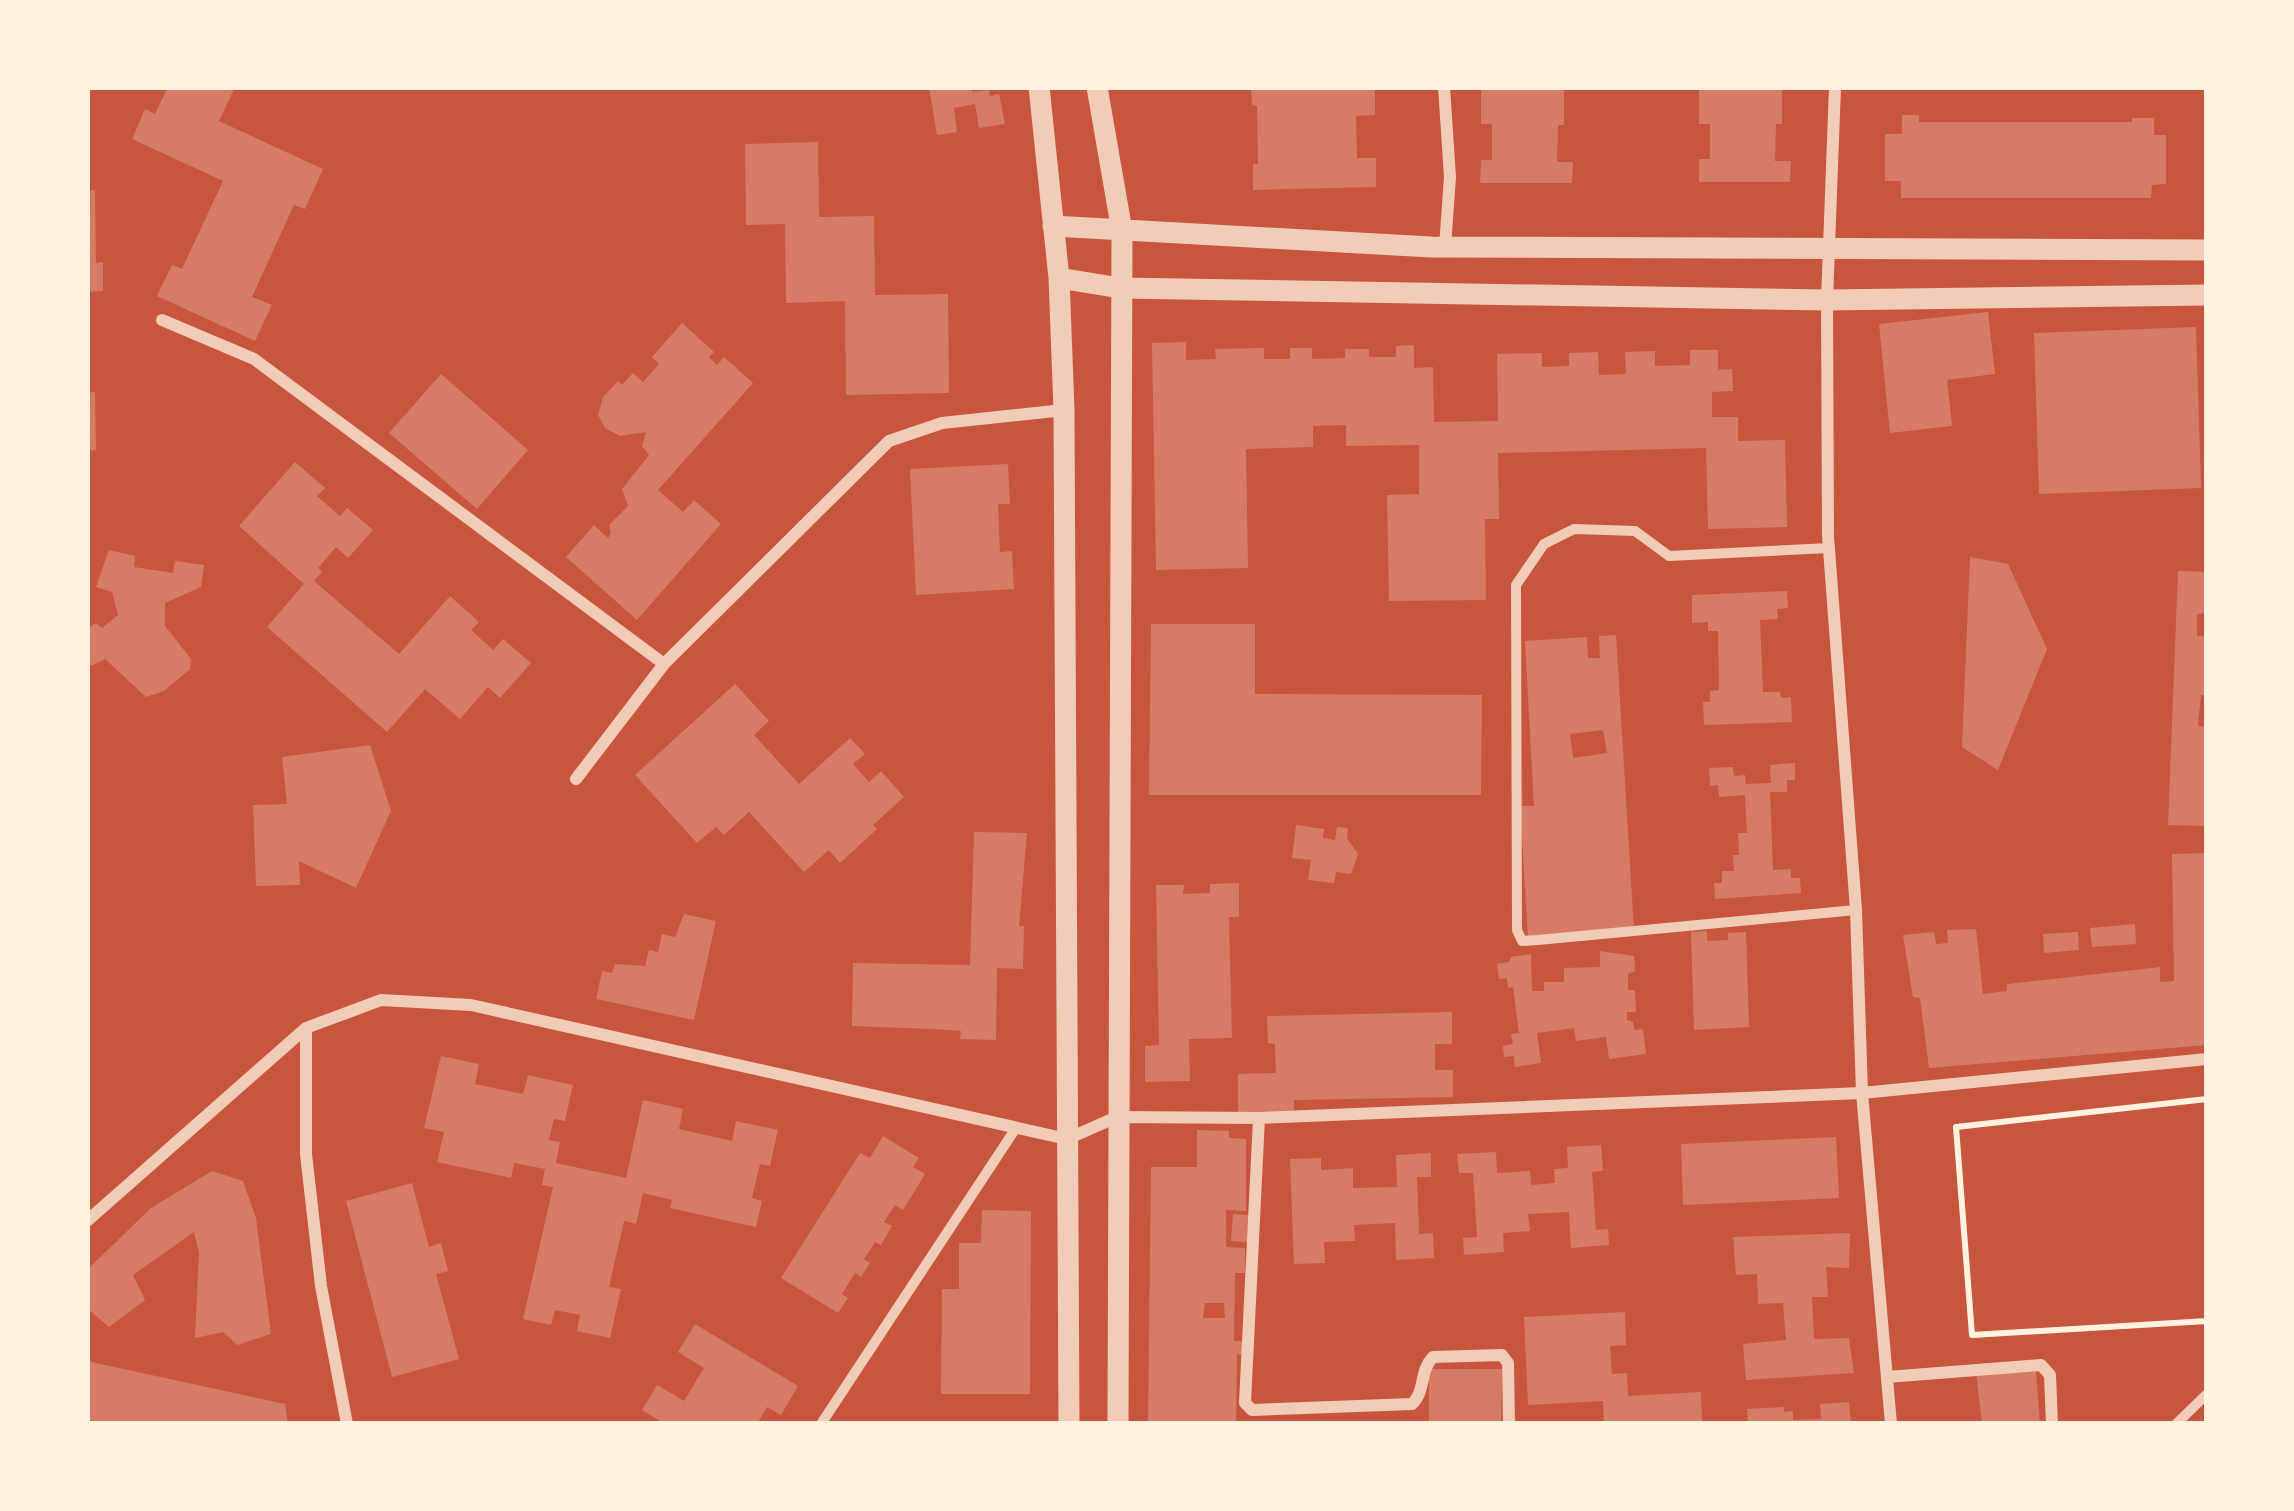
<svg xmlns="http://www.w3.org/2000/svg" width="2294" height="1511" viewBox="0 0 2294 1511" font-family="'IBM Plex Serif',serif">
<rect width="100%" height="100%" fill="#c8553d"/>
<path fill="#d67c66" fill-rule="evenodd" d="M168 87H235L219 121 323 169 305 209 294 205 252 297 272 305 255 341 157 296 172 265 182 269 223 181 132 139 145 109 155 114Z
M929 87H972V92L989 90 990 96 999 94 1005 124 979 128 975 104 954 108 957 132 937 135Z
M1251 87H1375V115L1356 116 1357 158H1376V187L1253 190V164H1258L1257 106 1252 105Z
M1481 87H1564V125H1558L1557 162H1573L1572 183H1480L1481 160H1492V124H1481Z
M1699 87H1782V124H1776L1775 161H1791L1790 182H1699V159H1710V124H1699Z
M1902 115H1919V122H2132V118H2154V135H2166V184L2152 185 2151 198H1901V181H1885V134H1902Z
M818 142 819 217 874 216 875 295 948 294 949 393 846 395 845 301 786 303 785 224 746 225 745 144Z
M95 190 96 263 103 262V291L87 292V191Z
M1988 312 1995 374 1947 380 1952 426 1890 433 1879 324Z
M682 323 714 352 709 357 717 365 724 357 753 383 658 490 683 512 694 500 721 524 637 620 566 557 594 525 608 538 611 534 609 525 628 506 622 489 649 455 642 446 646 432 620 436 605 428 598 415 603 397 618 381 622 385 633 373 643 382 659 364 652 357Z
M2196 327 2201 488 2039 494 2034 333Z
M1186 342V360L1216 359 1215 349 1264 348V359H1290V348H1312V359L1345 358V349H1369V357H1396V346L1414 345V368L1433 367 1434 422 1498 421 1497 354 1542 353V367L1569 366V353L1598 352 1599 375 1626 374 1625 352 1655 351V366L1690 365V350H1718V370L1732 369 1733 391 1712 392V417H1738V441L1785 440 1787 527 1708 529 1706 448 1498 453 1499 519H1485L1486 600 1389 601 1387 495 1419 494V445L1346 446V425L1313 426V447L1246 449 1248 568 1156 570 1152 343Z
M441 374 528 450 477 509 389 433Z
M95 392 96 450 87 451V393Z
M295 462 325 488 317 496 340 516 347 508 373 530 348 558 336 547 318 568 322 572 314 581 399 654 450 596 479 622 471 630 493 650 503 639 531 663 500 698 488 687 460 719 425 689 387 732 267 627 304 584 239 526Z
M1008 464 1010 504H998L1000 552 1012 551 1014 589 916 595 910 469Z
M109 550 135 556 134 567 173 573 175 561 204 565 201 587 165 603V626L191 659 190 669 164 691 146 697 105 659 91 666 87 660V629L96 623 102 628 118 615 112 592 96 587Z
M1970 557 2008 564 2047 649 1998 770 1962 747Z
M2178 571 2207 572V613L2197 614V636H2207V695H2201L2198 726 2207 727V826L2168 825Z
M1787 591 1788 608 1777 609 1778 619 1760 620 1763 692H1780L1781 698 1791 697 1792 722 1704 725 1703 702H1710V691L1719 690 1718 631H1708V622L1692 623V595Z
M1151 624H1255V694L1482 695 1481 795H1149Z
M1616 635 1634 930 1528 937 1520 806H1534L1525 641 1587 637 1588 658H1600L1599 636ZM1603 730 1607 753 1573 758 1570 734Z
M735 684 769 721 754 735 799 784 850 738 865 754 853 764 869 782 881 771 904 797 873 825 877 829 840 863 829 850 804 872 749 812 724 835 716 827 697 843 635 775Z
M370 745 391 811 356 888 299 861 300 885 256 886 253 805 287 804 282 757Z
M1795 763V780H1787V792H1770L1773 870 1791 869V878H1800L1801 893 1715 899 1714 883H1722V871H1734L1733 855H1739L1738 833H1747L1745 795 1719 797 1718 785 1710 786 1709 768 1733 767 1734 776 1745 775 1746 784 1771 783 1770 765Z
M1296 825 1324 829 1323 838 1335 840 1337 827 1348 828 1347 838 1358 854 1351 874 1336 872 1334 883 1308 880 1311 860 1292 858Z
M974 832 1027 833 1019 926H1024L1023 969 997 968 996 1040 960 1039 961 1031 933 1029 852 1026 853 963 970 965Z
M2207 853V1045L1929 1068 1920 998 1913 997 1903 935 1934 932 1936 944 1948 943 1947 930 1976 929 1983 994 2007 991V984L2160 967V982L2174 981 2172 854Z
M1239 883V917H1229L1232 1038 1189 1039 1190 1081 1145 1082V1046L1159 1045 1156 885H1184L1183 894 1210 893V884Z
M684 914 716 921 694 1020 596 999 602 971 612 973 615 964 645 966 649 950 658 952 662 934 675 937Z
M2135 924 2136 944 2092 947 2090 928Z
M1707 931V941L1728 940V933L1746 932 1749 1027 1694 1030 1691 932Z
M2078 932 2079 950 2044 953 2043 934Z
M1600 951 1634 956 1635 971 1628 974V990H1635L1636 1012H1627V1020L1633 1022 1634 1030 1643 1029 1646 1054 1609 1059 1606 1037 1576 1041 1574 1028 1537 1033 1541 1063 1515 1067 1514 1056 1504 1057 1503 1046 1513 1044 1511 1034 1519 1033 1513 987 1508 988 1507 978 1499 979 1497 964 1509 962 1511 957 1531 954 1532 991H1544V982H1564V968L1600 967Z
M1452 1012V1044H1435V1070H1453V1097L1294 1100V1113L1238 1114V1074L1276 1073 1275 1044 1268 1043 1267 1016Z
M441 1056 479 1064 475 1084 523 1094 528 1075 573 1085 565 1121 554 1119 549 1140 560 1142 556 1163 626 1178 643 1100 683 1109 679 1129 732 1141 736 1121 778 1130 770 1166 760 1164 752 1198 762 1201 756 1227 670 1208 672 1200 643 1193 636 1224 624 1221 609 1287 621 1289 610 1338 577 1331 580 1315 555 1310 551 1325 523 1319 553 1187 542 1185 545 1169 514 1163 511 1178 437 1162 444 1132 424 1128Z
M1197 1130 1229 1131V1138L1246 1139V1211L1226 1210V1247L1245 1248V1273H1235L1234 1341H1244V1355L1237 1354 1236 1424H1148L1151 1167H1197ZM1205 1303H1224L1225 1318H1203Z
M883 1136 919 1158 913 1167 925 1174 903 1210 895 1205 884 1222 892 1226 881 1245 875 1242 864 1259 870 1263 861 1277 855 1273 842 1294 848 1298 838 1313 781 1278 860 1153 870 1158Z
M1836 1137 1839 1198 1683 1205 1681 1144Z
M1601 1145 1603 1171 1592 1172 1596 1230 1608 1229 1609 1245 1571 1248 1569 1212 1528 1214 1530 1231 1503 1233 1504 1252 1464 1255 1463 1238 1477 1237 1473 1173H1459L1457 1154 1496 1152 1497 1173 1530 1171 1531 1185 1555 1183 1554 1169 1568 1168 1567 1147Z
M1431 1153V1177H1417L1419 1234 1433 1233 1434 1258 1396 1260 1395 1223 1354 1225 1355 1241 1324 1242 1325 1263 1294 1264 1290 1159 1321 1158V1170L1353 1168V1188L1397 1187 1396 1155Z
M212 1171 243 1181 256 1218 271 1334 237 1345 223 1332 195 1338 199 1253 194 1232 133 1275 145 1300 109 1327 87 1308V1270L151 1208Z
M412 1183 429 1247 441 1243 448 1271 436 1274 459 1359 392 1377 346 1201Z
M982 1210 1031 1211 1030 1394H941L942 1289H959V1243H981Z
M1233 1214 1249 1215 1247 1242 1231 1241Z
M1850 1233 1849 1268 1826 1267 1828 1297H1812L1814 1339 1849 1338 1854 1373 1746 1380 1743 1344 1786 1340 1783 1303 1758 1304 1757 1274 1736 1275 1733 1237Z
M1625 1312 1626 1345 1610 1346 1612 1374 1627 1373 1628 1396 1701 1392 1702 1424H1604L1603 1401 1528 1405 1524 1317Z
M695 1324 798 1386 781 1415 767 1407 757 1424H665L642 1410 657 1385 684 1401 704 1368 678 1352Z
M87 1361 285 1404 288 1424H87Z
M1429 1369H1502L1501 1424H1429Z
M2036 1372 2040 1424H1982L1976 1373Z
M1849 1402 1851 1424 1748 1423 1747 1409 1784 1407V1412L1793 1411V1420L1821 1419 1820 1404Z"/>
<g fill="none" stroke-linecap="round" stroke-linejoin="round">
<path stroke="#fff3e0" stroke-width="6" d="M2207 1099 1956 1127 1972 1335 2207 1321"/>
<path stroke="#f1ccb7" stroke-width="10" d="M1829 548 1669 556 1635 531 1574 529 1544 544 1516 585 1517 930 1522 941 1538 940 1856 910
M821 1424 1016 1128
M2176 1424 2207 1394"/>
<path stroke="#f1ccb7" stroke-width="12" d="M1444 87 1450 177 1445 247
M1835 87 1827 300 1828 536 1856 910 1862 1093 1891 1424
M162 320 254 359 664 664
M576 779 664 664 889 441 942 423 1064 410
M1259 1118 1245 1403 1252 1410 1412 1404C1426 1391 1419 1371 1433 1357L1502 1355 1508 1363 1509 1424
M87 1221 306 1028
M1887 1377 2041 1365 2050 1375 2052 1424
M347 1424 321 1286 306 1154V1028L381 1000 471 1005 1067 1139 1117 1117 1259 1118 1862 1093 2207 1059"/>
<path stroke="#f1ccb7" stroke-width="21" d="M1039 87 1059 278 1064 410 1069 1424
M1097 87 1122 231 1118 1424
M1053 226 1431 247 2207 250
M1059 278 1120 288 1827 300 2207 295"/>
</g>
<rect width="2294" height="1511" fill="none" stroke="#fff3e0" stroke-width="180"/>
</svg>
